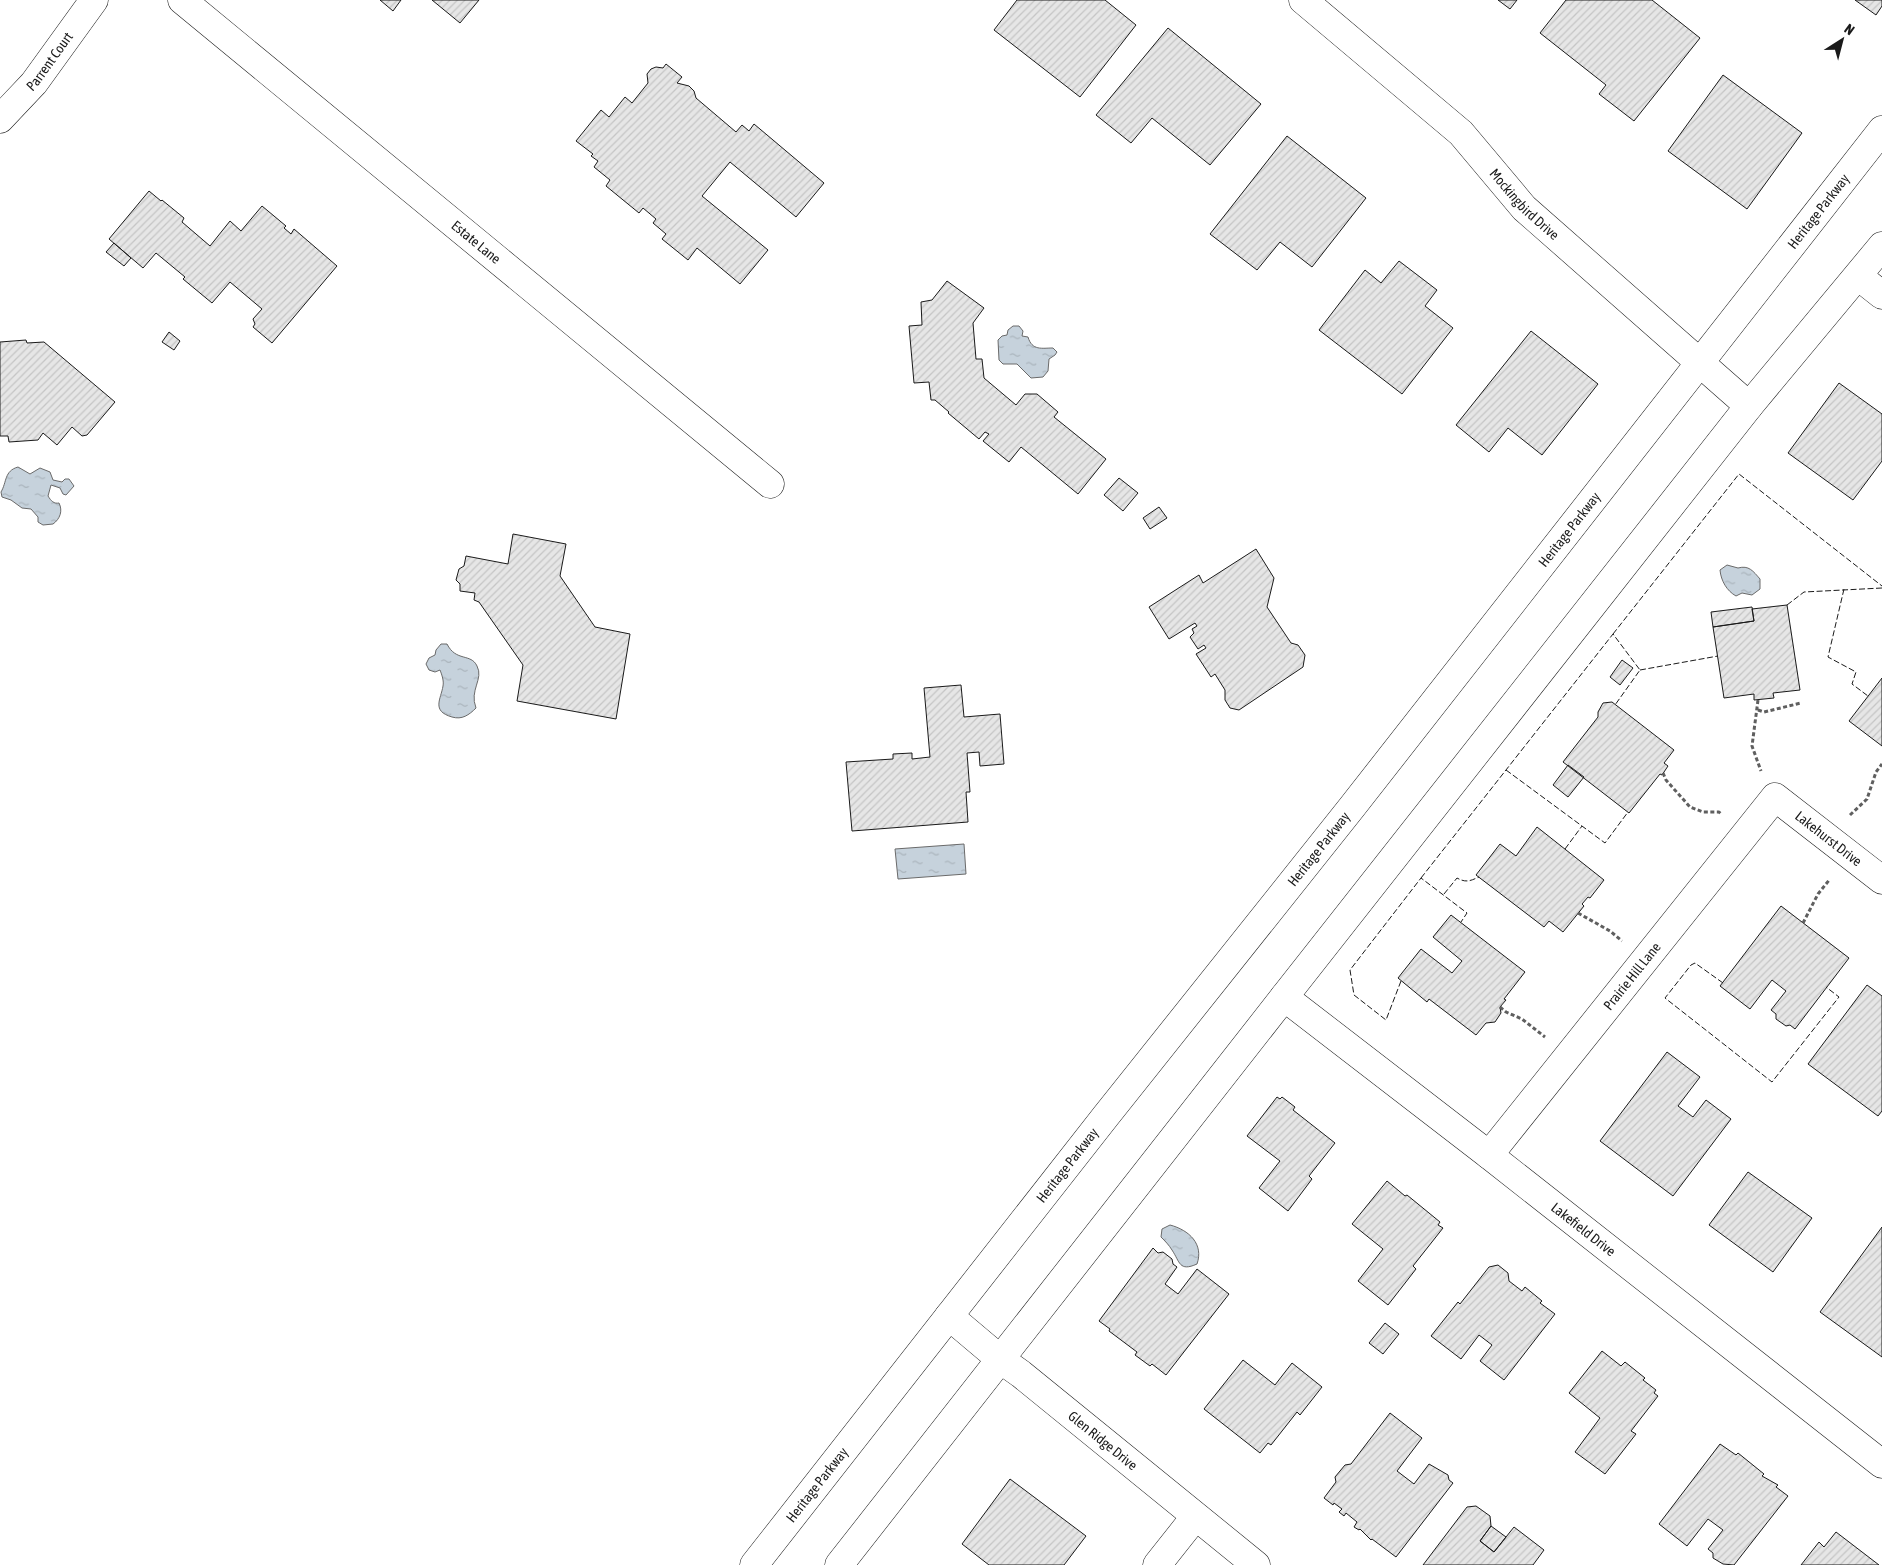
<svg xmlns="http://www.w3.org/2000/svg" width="1882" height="1565" viewBox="0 0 1882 1565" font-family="'Asap Condensed',sans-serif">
<defs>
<pattern id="water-ripples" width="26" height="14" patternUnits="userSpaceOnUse" patternTransform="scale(1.25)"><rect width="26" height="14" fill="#c6d2dc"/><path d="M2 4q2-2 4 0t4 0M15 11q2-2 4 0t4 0" fill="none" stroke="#aab4bc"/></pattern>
<pattern id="building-hatch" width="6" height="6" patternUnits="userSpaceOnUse" patternTransform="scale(1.25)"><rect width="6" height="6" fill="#e6e6e6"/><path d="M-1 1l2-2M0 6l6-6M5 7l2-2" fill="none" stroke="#c5c5c5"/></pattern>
</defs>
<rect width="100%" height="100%" fill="#fff"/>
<path fill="url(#water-ripples)" stroke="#6a6a6a" d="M1013 326H1019L1023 331 1022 336 1028 337C1032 351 1042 348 1053 348L1057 352 1055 355 1049 359 1048 371 1043 377 1031 378 1017 364H1003L999 360 998 340 1002 336 1007 335 1008 330Z
M18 467 30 474 40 468 50 472 53 480 62 482 65 479H69L74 486 66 495 63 494 60 488 51 485 48 496C51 501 54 504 59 503 63 511 60 519 53 524L43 525 38 522V517L31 509 22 508 11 500 2 497 1 492C7 482 4 471 18 467Z
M1727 565 1738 568C1749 565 1753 571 1760 579V589L1752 595 1742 593 1736 596C1727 591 1721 581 1720 570Z
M441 644H447C456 662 471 653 477 666 484 679 469 690 476 708 469 715 462 720 452 717 431 711 441 699 443 686 444 681 442 675 440 670L435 672 429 670 426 664 429 658 435 655 436 650Z
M964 844 966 874 898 879 895 849Z
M1170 1225C1189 1230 1204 1244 1197 1264 1179 1272 1180 1262 1172 1250 1169 1245 1165 1241 1161 1237L1162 1229Z"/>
<path fill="url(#building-hatch)" stroke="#1a1a1a" d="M380 0H401L393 11Z
M432 0H479L460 23Z
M1017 0H1105L1136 25 1080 97 994 30Z
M1498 0H1517L1510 9Z
M1566 0H1652L1700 38 1634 121 1599 94 1606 85 1540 33Z
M1855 0H1882V6L1876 15Z
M1168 28 1261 104 1210 165 1152 118 1131 143 1096 115Z
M666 64 682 77 677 83 689 86 694 91 696 98 736 132 742 125 749 131 754 124 824 183 796 217 730 162 702 196 768 250 740 284 697 248 688 260 662 239 666 234 653 223 656 219 643 208 639 213 606 186 610 180 594 167 598 161 591 156 593 154 576 141 601 110 609 117 625 97 632 103 648 83 647 74 651 69 656 67 663 68Z
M1723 75 1802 133 1747 209 1668 151Z
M1287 136 1366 198 1312 267 1280 242 1257 270 1210 234Z
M149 191 161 201 162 200 184 218 182 222 210 246 230 221 241 231 262 206 286 226 284 228 291 234 294 229 337 266 272 343 253 327 255 324 253 319 262 309 230 282 212 303 183 279 185 277 156 253 143 268 109 239Z
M114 243 131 258 124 266 106 252Z
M1399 261 1437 290 1425 306 1453 328 1402 394 1319 330 1365 270 1381 283Z
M947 281 984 308 973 323 976 359H982L984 378 1016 405 1025 394H1037L1058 412 1054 417 1106 459 1078 494 1021 447 1009 462 983 441 989 434 985 432 979 439 948 413 949 412 935 400H931L929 382 914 383 909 326 922 325 921 302 932 300Z
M1531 331 1598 384 1542 455 1508 428 1489 452 1456 425Z
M169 332 180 341 174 350 162 342Z
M26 340 27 343 44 342 115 402 87 435 82 436 72 427 57 445 43 433 38 440 9 442 8 436H0V342Z
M1839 383 1882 414V461L1853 500 1788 453Z
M1119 478 1138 493 1123 511 1104 495Z
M1159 507 1167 518 1150 529 1143 518Z
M513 534 566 544 560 576 595 627 630 634 616 719 517 701 523 665 479 602 474 600 475 593 460 591V584L456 580 459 569 464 566 466 556 508 564Z
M1256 549 1274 578 1267 607 1291 643 1298 645 1305 655 1303 667 1239 710 1230 708 1225 700V690L1215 674 1211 677 1196 654 1206 648 1204 645 1198 649 1190 637 1194 633 1192 629 1197 626 1195 623 1169 639 1149 607 1199 575 1203 583Z
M1787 605 1800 690 1773 693 1774 698 1754 700V694L1724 698 1713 627 1754 621 1752 609Z
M1752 607 1754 621 1713 627 1711 612Z
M1622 660 1633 668 1620 685 1610 677Z
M1882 678V746L1849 721Z
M961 685 964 717 1000 714 1004 764 980 766 979 752 967 753 970 792H966L968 822 852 831 846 762 893 759V754L912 753V759L930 757 924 688Z
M1612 702 1674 750 1664 763 1668 766 1662 775 1660 774 1629 813 1563 762 1598 717V712L1603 703Z
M1568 765 1584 777 1568 797 1553 785Z
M1537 827 1604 880 1590 898 1588 897 1582 904 1584 906 1563 932 1549 921 1544 927 1476 875 1500 844 1516 856Z
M1781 906 1849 958 1795 1029 1790 1025 1786 1026 1776 1019V1014L1771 1010 1786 991 1772 980 1750 1009 1720 986Z
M1451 915 1525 972 1504 999 1506 1000 1500 1007 1501 1013 1495 1022 1486 1023 1476 1035 1429 999 1427 1002 1398 978 1421 949 1452 973 1462 961 1433 937Z
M1867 985 1882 996V1111L1878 1116 1808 1064Z
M1667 1052 1700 1077 1678 1106 1693 1117 1706 1100 1731 1119 1673 1196 1600 1141Z
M1277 1097 1280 1099 1282 1097 1295 1107 1293 1110 1335 1143 1309 1176 1312 1179 1288 1211 1259 1188 1280 1161 1247 1136Z
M1748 1172 1812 1218 1773 1272 1709 1225Z
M1387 1181 1405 1196 1407 1195 1440 1222 1438 1225 1443 1228 1413 1266 1416 1269 1388 1305 1358 1281 1383 1249 1352 1224Z
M1882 1227V1357L1820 1312Z
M1153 1248 1158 1253 1163 1252 1172 1259 1173 1264 1177 1267 1165 1284 1178 1294 1197 1269 1229 1294 1166 1375 1152 1364 1150 1366 1135 1355 1137 1352 1109 1331 1110 1329 1099 1321Z
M1498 1265 1508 1273 1509 1281 1522 1291 1525 1287 1542 1301 1540 1303 1555 1314 1504 1380 1480 1361 1492 1345 1479 1335 1461 1359 1431 1336 1458 1302 1460 1304 1489 1267Z
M1385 1323 1399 1334 1383 1354 1369 1343Z
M1602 1351 1621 1366 1625 1362 1645 1378 1643 1380 1656 1390 1654 1393 1658 1396 1631 1431 1636 1434 1605 1474 1575 1452 1600 1418 1569 1393Z
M1243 1360 1275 1385 1292 1363 1322 1387 1300 1415 1297 1412 1271 1445 1268 1443 1260 1453 1204 1409Z
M1390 1413 1422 1438 1397 1471 1414 1484 1429 1464 1448 1475 1449 1480 1453 1483 1396 1557 1372 1539 1371 1540 1360 1529 1359 1530 1354 1527 1357 1522 1346 1513 1344 1516 1339 1512 1342 1509 1334 1503 1333 1505 1324 1498 1336 1482 1335 1477 1345 1465 1351 1464Z
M1720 1444 1736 1455 1738 1453 1764 1474 1762 1476 1778 1485 1776 1487 1788 1496 1734 1565 1723 1564 1713 1558V1553L1708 1549 1723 1530 1708 1519 1687 1546 1659 1524Z
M1010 1479 1086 1536 1064 1565H989L962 1544Z
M1476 1506 1490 1516 1491 1526 1480 1541 1494 1552 1514 1527 1544 1550 1533 1565H1423L1467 1507Z
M1491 1526 1506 1537 1494 1552 1480 1541Z
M1836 1532 1879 1565H1801L1819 1542 1824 1547Z"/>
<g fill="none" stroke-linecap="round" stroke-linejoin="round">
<g stroke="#1a1a1a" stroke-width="29">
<g id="minor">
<path id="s1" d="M182 0 770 484"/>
<path id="s2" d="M1303 0 1461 133 1524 208 1749 406"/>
<path id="s3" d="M0 119 34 83 94 0"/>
<path d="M1858 276 1882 295"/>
<path id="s4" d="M1284 997 1489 1155 1882 1464"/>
<path id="s5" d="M1489 1155 1775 797 1882 880"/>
<path id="s6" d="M949 1316 1000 1359 1021 1374 1256 1565"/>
<path d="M1157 1565 1195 1517"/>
</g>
</g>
<g stroke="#1a1a1a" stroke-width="29">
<g id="major">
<path id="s7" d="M754 1565 1105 1117 1352 807 1882 130"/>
<path d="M839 1565 1284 997 1749 406 1882 246"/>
</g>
</g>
<path stroke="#5f5f5f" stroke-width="3" stroke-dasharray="4 2.5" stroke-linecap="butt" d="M1758 700 1752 746 1761 771
M1758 710 1764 712 1801 703
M1663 773 1666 780 1690 807 1703 812H1719L1722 815
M1850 815 1867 799 1876 772 1882 764
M1578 913 1610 931 1622 941
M1803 923 1818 894 1830 879
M1500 1007 1506 1012 1522 1019 1545 1037"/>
<use href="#minor" stroke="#fff" stroke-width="28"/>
<use href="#major" stroke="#fff" stroke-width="28"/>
<path stroke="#1a1a1a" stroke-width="1" stroke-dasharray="6 2.5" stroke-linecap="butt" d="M1844 589 1828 657 1856 672 1852 684 1868 696
M1787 605 1804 592 1882 588
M1613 634 1739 474 1882 586
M1640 670 1718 656
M1506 770 1605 843 1628 812
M1565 849 1582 826
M1421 878 1613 634 1640 670 1615 705
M1444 894 1457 878C1466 883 1470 881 1479 877
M1401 981 1386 1020 1354 995 1350 970 1421 878 1467 913 1461 922
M1723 983 1695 963 1691 965 1665 998 1772 1082 1839 997 1826 987"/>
</g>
<g text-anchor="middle" stroke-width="4" stroke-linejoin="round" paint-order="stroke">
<g font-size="14" fill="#1a1a1a" stroke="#fff">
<text dy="5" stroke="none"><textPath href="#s3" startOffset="76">Parrent Court</textPath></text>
<text dy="5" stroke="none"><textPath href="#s2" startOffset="302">Mockingbird Drive</textPath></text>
<text dy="5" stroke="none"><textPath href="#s7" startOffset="1722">Heritage Parkway</textPath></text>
<text dy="5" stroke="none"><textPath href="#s1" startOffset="381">Estate Lane</textPath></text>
<text dy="5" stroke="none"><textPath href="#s7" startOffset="1318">Heritage Parkway</textPath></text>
<text dy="5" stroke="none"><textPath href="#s5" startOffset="526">Lakehurst Drive</textPath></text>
<text dy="5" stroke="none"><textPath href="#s7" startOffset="912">Heritage Parkway</textPath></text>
<text dy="5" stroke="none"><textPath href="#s5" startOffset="229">Prairie Hill Lane</textPath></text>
<text dy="5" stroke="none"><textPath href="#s7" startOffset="508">Heritage Parkway</textPath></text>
<text dy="5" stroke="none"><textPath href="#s4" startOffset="379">Lakefield Drive</textPath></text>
<text dy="5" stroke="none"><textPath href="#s6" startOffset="198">Glen Ridge Drive</textPath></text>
<text dy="5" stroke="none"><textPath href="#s7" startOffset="102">Heritage Parkway</textPath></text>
</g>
</g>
<g transform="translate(1842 40) rotate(36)" stroke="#ffffff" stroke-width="4" paint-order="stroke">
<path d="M0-4L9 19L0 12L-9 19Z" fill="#1a1a1a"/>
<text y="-8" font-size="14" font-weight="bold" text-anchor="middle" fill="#1a1a1a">N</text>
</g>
</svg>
